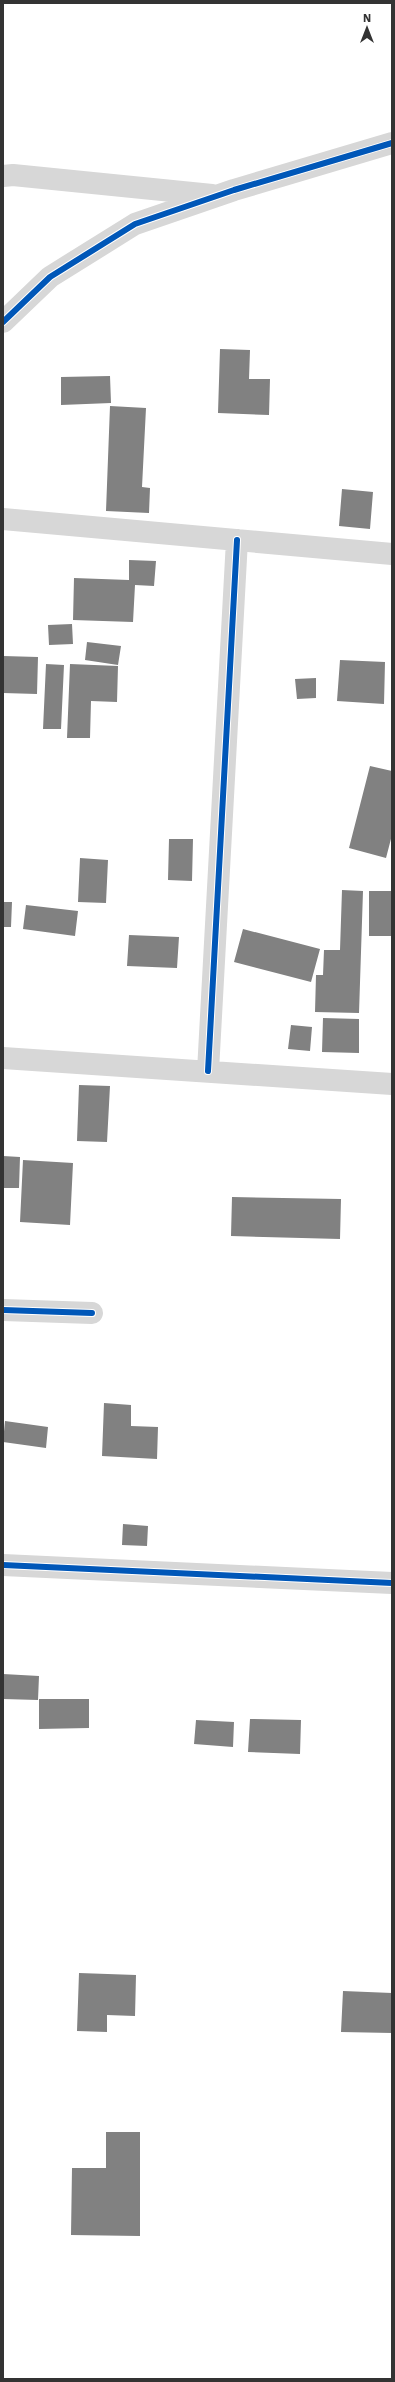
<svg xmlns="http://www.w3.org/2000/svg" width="395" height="2382" viewBox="0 0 395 2382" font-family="'Work Sans',sans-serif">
<rect width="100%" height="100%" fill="#fff"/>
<path fill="#818181" d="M220 349 250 350 249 379H270L269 415 218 413Z
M110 376 111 403 61 405V377Z
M110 406 146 408 142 487 150 488 149 513 106 511Z
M342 489 373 492 370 529 339 526Z
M129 560 156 561 154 586 135 585 133 622 73 620 74 578 129 580Z
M72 624 73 644 49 645 48 625Z
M87 642 121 646 118 665 85 660Z
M3 656 38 657 37 694 3 693Z
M340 660 385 662 384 704 337 701Z
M46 664 64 665 61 729H43Z
M70 664 118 666 117 702 91 701 90 738H67Z
M316 678V698L297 699 295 679Z
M370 766 392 771V835L386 858 349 848Z
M169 839H193L192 881 168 880Z
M80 858 108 860 106 903 78 902Z
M342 890 363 891 359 1013 315 1012 316 975H323L324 950H340Z
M369 891H392V936H369Z
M3 902H12L11 927H3Z
M26 905 78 911 75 936 23 929Z
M243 929 320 949 311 982 234 962Z
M129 935 179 937 177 968 127 966Z
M323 1018 359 1019V1053L322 1052Z
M291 1025 312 1027 310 1051 288 1049Z
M79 1085 110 1086 107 1142 77 1141Z
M3 1156 20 1157 19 1188H3Z
M23 1160 73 1163 70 1225 20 1222Z
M232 1197 341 1199 340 1239 231 1236Z
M104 1403 131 1405V1426L158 1427 157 1459 102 1456Z
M5 1421 48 1427 46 1448 3 1442Z
M123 1524 148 1526 147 1546 122 1545Z
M3 1674 39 1676 38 1700 3 1699Z
M39 1699H89V1728L39 1729Z
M250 1719 301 1720 300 1754 248 1752Z
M196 1720 234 1722 233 1747 194 1744Z
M79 1973 136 1975 135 2016 107 2015V2032L77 2031Z
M343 1991 392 1993V2033L341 2032Z
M106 2132H140V2236L71 2235 72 2168H106Z"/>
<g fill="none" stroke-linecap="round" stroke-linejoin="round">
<path stroke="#d7d7d7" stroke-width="22" d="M3 176 13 175 212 195
M3 322 50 277 135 224 234 190 392 143
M3 519 392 554
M3 1058 392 1084
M208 1071 237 540
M3 1310 92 1313
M3 1565 392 1583"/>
<g stroke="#fff" stroke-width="8">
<path id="cycleway" d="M3 322 50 277 135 224 234 190 392 143
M208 1071 237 540
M3 1310 92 1313
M3 1565 392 1583"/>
</g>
<use href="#cycleway" stroke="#0057b8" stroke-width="6"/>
</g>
<rect width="395" height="2382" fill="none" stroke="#333333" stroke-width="8"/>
<g transform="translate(367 28)" stroke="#ffffff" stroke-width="3" paint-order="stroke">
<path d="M0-3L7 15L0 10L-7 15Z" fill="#333333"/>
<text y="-6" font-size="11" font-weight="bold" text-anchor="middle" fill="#333333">N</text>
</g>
</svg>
